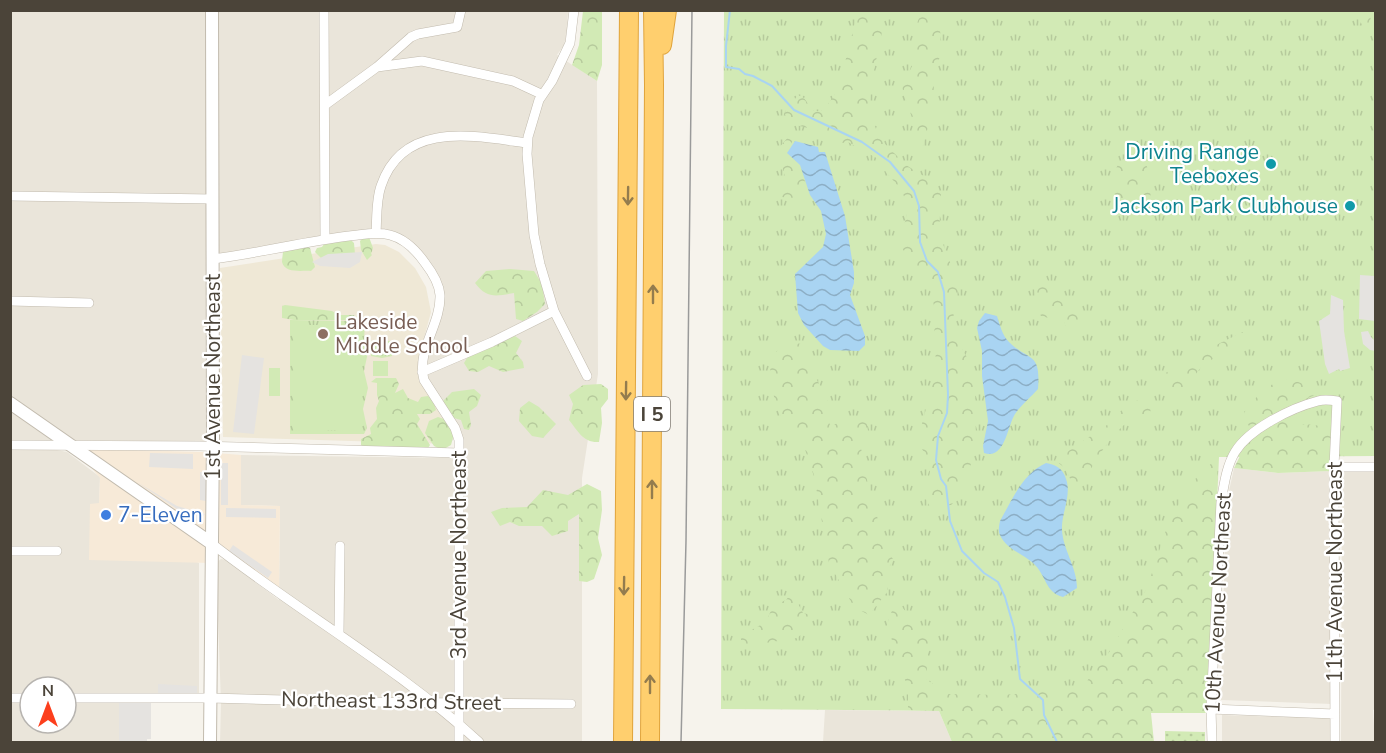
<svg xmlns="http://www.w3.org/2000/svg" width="1386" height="753" viewBox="0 0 1386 753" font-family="'Nunito Sans',sans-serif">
<defs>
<pattern id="grass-tufts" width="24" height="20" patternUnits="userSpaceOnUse" patternTransform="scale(1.5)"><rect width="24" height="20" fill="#d2eab5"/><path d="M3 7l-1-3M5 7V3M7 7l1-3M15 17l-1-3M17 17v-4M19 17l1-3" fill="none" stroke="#b6ca9c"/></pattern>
<pattern id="forest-crowns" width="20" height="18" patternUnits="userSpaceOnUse" patternTransform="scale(1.5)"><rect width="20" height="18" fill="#d2eab5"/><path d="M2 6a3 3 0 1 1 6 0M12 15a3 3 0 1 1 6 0" fill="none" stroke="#b6ca9c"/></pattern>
<pattern id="garden-dots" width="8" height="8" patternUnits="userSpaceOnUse" patternTransform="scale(1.5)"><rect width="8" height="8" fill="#d2eab5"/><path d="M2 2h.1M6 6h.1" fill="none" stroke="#b6ca9c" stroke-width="1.8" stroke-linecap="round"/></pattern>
<pattern id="water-waves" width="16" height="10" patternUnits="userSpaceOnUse" patternTransform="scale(1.5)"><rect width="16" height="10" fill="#a9d4f2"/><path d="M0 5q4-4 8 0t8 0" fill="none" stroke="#8caec5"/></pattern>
</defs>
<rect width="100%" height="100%" fill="#f6f3ec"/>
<path fill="#eae5da" d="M10 11H568L567 31 564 45 557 55 597 81 598 374 582 478V742H460L459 440 422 372 440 301 421 257 387 234 213 259 206 442 76 440 72 445H11Z
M11 449 57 450 67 452 100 477 99 504H90L199 563V694L66 693V687H30V693H11Z
M241 455 454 458 457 742H220L221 703 216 563 221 559 226 560 279 600 280 506 241 505Z
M1234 468 1278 473 1331 471 1332 704 1221 700 1226 505Z
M1342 471 1375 472 1376 709 1373 710 1375 742H1341Z
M10 702H30V723H66V702L119 703V742H11Z
M825 710 939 711 952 742H823Z
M1222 715 1330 718V742H1222Z"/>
<path fill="#f7ead8" d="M72 445 98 449 203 452 241 455V505L280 506 279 592 212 544 211 563 89 560 90 504 99 503 100 478Z"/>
<path fill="#efe8d6" d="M376 244 385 245 399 252 415 268 426 287 431 312 419 357 445 419 448 444 223 437 220 268Z"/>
<path fill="url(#grass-tufts)" d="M724 11H1375V456L1219 457 1208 713 721 709Z
M357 315 365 324 364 339 368 352 364 371 368 388 363 409 367 428 364 434H290V320L356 321Z
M371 341H392V356L382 358 371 356Z
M373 361H388V376H373Z"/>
<path fill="url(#forest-crowns)" d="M583 11H602V65L597 81 572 65 579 45Z
M858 11H877L883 27 872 80 869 109 876 129 884 143 906 165 936 184 941 195 939 234 959 285 951 330 972 366 975 380 976 448 961 495 951 505 930 507 926 499 930 471 928 458 920 446 919 435 932 386 937 344 934 332 937 318 929 285 922 273 902 248 899 238C910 213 911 201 893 180 887 173 882 169 880 160L848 142C830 146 831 141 817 132 810 128 802 126 794 125L784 113 798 95 804 98 813 111H823L838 90Z
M934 11 940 27 941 51 934 81 933 109 922 149 902 87 913 64V33L919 18Z
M1356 11H1367L1370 14 1371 23 1363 26 1357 17Z
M790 135 792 136 793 140 786 153C803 165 805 183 811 202 800 196 785 199 772 195L785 177 778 149Z
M1125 158 1145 162C1153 178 1152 199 1146 215L1136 220C1124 214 1121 198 1110 189L1116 182 1113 174 1119 163Z
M364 237H369L373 248 371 254 372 255 367 260 361 250 360 241Z
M351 240 354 243 355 254C340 255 338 251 323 260L315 252 317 248 322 247 324 244Z
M305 246 310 248 315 267 311 271C302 270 285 274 282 262 282 258 283 254 283 251 290 247 297 252 305 246Z
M510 269 534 271 542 284 545 304 537 312 523 321 516 319 514 293C496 296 487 299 475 283L486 271Z
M1043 271C1051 289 1060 297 1078 306L1084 325 1079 333 1069 335 1064 322 1041 316 1037 309 1033 280 1038 272Z
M285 305 332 311 339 315H354L355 318 351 320H294L282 318V306Z
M1249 329 1258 330C1244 356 1202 351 1193 381L1181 388 1158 389 1155 379 1208 349Z
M515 336 522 341 516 353 523 362 524 368 503 372 489 366 478 372 469 371 464 363 470 353Z
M787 341 801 344 806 366 815 376 830 406 827 417 830 425 866 418 868 431 861 448 866 476 886 549 893 559 885 576 888 591 869 615 854 607 829 563 814 475 802 441 788 432 775 403 770 371 773 355Z
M376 378H396L399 384 395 393 403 389 408 398 418 402 421 397 428 396 434 403 436 410 430 414H417L420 419 417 424 430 445 427 450 364 448 361 445V439L371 434 370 428 377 419 376 408 379 401 377 395V383L371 382Z
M1282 378 1310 385 1320 393 1305 399 1291 419 1294 425C1307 424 1323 423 1332 433L1331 471 1278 473 1234 468 1243 450 1259 435C1239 420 1240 411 1259 395 1266 389 1273 383 1282 378Z
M601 384 608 389V399L601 408 602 423 599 442C583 443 578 431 569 420L573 404 569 395 583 385Z
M474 389 481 395 477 406 469 412 471 425 469 430 464 429 461 420C450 418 446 412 443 401L452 392Z
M1143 399 1151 408 1149 417C1144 417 1138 416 1134 418 1113 429 1094 463 1083 483L1071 481 1066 469 1055 460 1110 423 1128 403Z
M529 401 539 407 556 424 543 438 532 436 519 421 520 408Z
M438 417 447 420 454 434 451 445 442 450 434 446 425 433 429 421Z
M1218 457 1208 713H1151L1154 742H952L939 711 908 710V689L887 625 896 599 929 642 926 679 947 694 1001 695 1066 690 1084 685 1110 651 1147 588 1166 530 1188 486Z
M587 484 601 491 602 510 598 538 602 555 594 579 587 582 579 581V514L568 521V531L552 536 542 526H519L510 522 500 526 491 512 502 508 527 507 543 490 568 495Z
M790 595 794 596 803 613 811 615 809 628 797 638 746 646 741 644V636L766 622 773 606 786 600Z"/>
<path fill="url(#garden-dots)" d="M1165 731 1205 732V742H1165Z"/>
<path fill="#d2eab5" d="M294 325H358V430L294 431Z
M269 368H280V396H269Z"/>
<path fill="#e5e3e0" d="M362 252 360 262 350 268 320 266 312 262 328 254Z
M1360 275 1375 276V321L1359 319Z
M1331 295 1343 300 1344 331 1350 368 1340 371 1339 369 1329 374 1325 364 1319 321 1330 314Z
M1368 331 1371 337 1375 341V351L1370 350 1363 344 1361 332Z
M242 355 264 358 254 434 233 432Z
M150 453 193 454V469L149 467Z
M221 463H228V505H221Z
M200 472H206V501L200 500Z
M137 482 177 506 205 514 199 521 193 520Z
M226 508 276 509V518L226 517Z
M233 545 272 572 268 578 229 551Z
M158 684 197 686V695H158Z
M119 703H151V739H147V742H119Z"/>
<path fill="url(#water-waves)" d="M795 141 818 147 819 152H825L845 216 854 272V283L850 295 865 336V345L859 351 830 350 823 346 804 325 798 313 795 274 823 247 826 234 821 211 810 195 800 165 787 153Z
M985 313 997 316C1000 325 1002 335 1009 342 1029 362 1041 351 1038 389 1031 397 1021 405 1015 414 1007 427 1005 460 984 453L983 446 988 421 982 376V351L977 328 979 321Z
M1046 463C1056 465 1063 468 1066 479 1072 495 1061 514 1062 530 1063 550 1077 567 1077 588L1063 597C1045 593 1046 574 1033 563 1023 554 1006 549 1000 535 998 531 999 526 1000 521 1012 500 1023 473 1046 463Z"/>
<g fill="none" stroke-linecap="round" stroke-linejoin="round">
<path stroke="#a9d4f2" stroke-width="2" d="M730 10 726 46V67L739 69 745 74 753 76 772 86 794 110 862 142 890 162 914 191 919 206 920 242 927 261 938 272 944 292 948 395 947 413 938 436 936 460 941 479 946 486 950 521 962 551 984 573 998 582 1005 597 1014 628 1020 679 1043 700 1044 715 1057 742"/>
<g stroke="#c2bbae" stroke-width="10">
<path id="minor" d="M324 10 325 239
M574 10 570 43 552 81 539 100 528 137 527 154 534 235 540 264 554 311 587 376
M377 67 411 37 418 34 457 27 461 10
M325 105 377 67 422 61 513 81 541 94
M10 196 213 199
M376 233C377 218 376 200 381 186 403 120 474 136 527 143
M213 259C259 253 303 242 349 236 362 235 376 231 390 235 405 239 416 250 425 263 432 272 439 283 440 295 441 325 416 350 424 380L455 428 459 440V742
M10 301 89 303
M422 372 492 342 554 311
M10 445 200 446 459 453
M1334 467H1376
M211 543C299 612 397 667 479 742
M10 551H57
M339 633 340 546
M10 698H30
M66 698H210L365 702 571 704
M1211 709 1335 714
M1212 742 1211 709 1221 502C1224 486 1226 467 1235 452 1249 429 1291 408 1318 401 1324 399 1331 400 1337 401L1334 467 1335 742"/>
</g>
<g stroke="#c2bbae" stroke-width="14">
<path id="tertiary" d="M10 403 211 543
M210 742 213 437 212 10"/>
</g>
<g stroke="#e0a43c" stroke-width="20">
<path id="motorway" d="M662 45 667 10
M623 742 629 10
M650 742 654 85 653 10"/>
</g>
<use href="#minor" stroke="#fff" stroke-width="9"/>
<use href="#tertiary" stroke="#fff" stroke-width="12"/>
<use href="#motorway" stroke="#ffcf6e" stroke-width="18"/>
<path stroke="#9a9a9a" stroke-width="1.5" d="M681 742 686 541 692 10"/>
</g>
<defs><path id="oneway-shaft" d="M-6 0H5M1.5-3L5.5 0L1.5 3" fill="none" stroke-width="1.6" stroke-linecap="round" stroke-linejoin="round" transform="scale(1.5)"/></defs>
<g stroke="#937c4e">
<use href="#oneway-shaft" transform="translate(628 196) rotate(91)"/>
<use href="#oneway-shaft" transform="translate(653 294) rotate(-90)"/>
<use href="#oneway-shaft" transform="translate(626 391) rotate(91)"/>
<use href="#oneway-shaft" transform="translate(652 489) rotate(-90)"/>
<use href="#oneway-shaft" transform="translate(624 586) rotate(91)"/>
<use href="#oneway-shaft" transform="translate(650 684) rotate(-90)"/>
</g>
<g fill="#0f9aa8" stroke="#fff" stroke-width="2">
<circle cx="1271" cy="164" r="6"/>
<circle cx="1350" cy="206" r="6"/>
</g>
<circle fill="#8d6e63" stroke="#fff" stroke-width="2" cx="323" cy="334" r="6"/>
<circle fill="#3f7fe0" stroke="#fff" stroke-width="2" cx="106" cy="515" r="6"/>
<g text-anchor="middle" stroke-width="4.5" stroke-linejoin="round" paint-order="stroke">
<rect fill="#fff" stroke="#817c74" stroke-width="1.5" x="634" y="397" width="36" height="34" rx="4.5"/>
<g font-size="20" font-weight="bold" fill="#4b4439">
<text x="652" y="421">I 5</text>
</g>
<g font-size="21" fill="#0d838f" stroke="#fff" text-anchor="end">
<text x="1259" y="159">Driving Range<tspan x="1259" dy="24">Teeboxes</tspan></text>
<text x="1338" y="213">Jackson Park Clubhouse</text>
</g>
<g font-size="21" fill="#785e54" stroke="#fff" text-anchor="start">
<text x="335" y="329">Lakeside<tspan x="335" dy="24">Middle School</tspan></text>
</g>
<g font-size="21" fill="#4b4439" stroke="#fff">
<text transform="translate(213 377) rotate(-90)" y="7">1st Avenue Northeast</text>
<text transform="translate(459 555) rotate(-90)" y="7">3rd Avenue Northeast</text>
<text transform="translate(1335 572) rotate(-90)" y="7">11th Avenue Northeast</text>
<text transform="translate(1218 603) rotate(-87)" y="7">10th Avenue Northeast</text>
<text transform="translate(391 701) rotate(1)" y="7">Northeast 133rd Street</text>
</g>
<g font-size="21" fill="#366cbe" stroke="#fff" text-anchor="start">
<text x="118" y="522">7-Eleven</text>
</g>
</g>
<rect width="1386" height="753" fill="none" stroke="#4b4439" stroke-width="24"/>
<g transform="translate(48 705)"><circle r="28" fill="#ffffff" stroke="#b7b4b0" stroke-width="1.5"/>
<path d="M0-4.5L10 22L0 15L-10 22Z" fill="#fc3f1d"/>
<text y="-9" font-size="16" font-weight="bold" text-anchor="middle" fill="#4b4439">N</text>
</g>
</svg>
